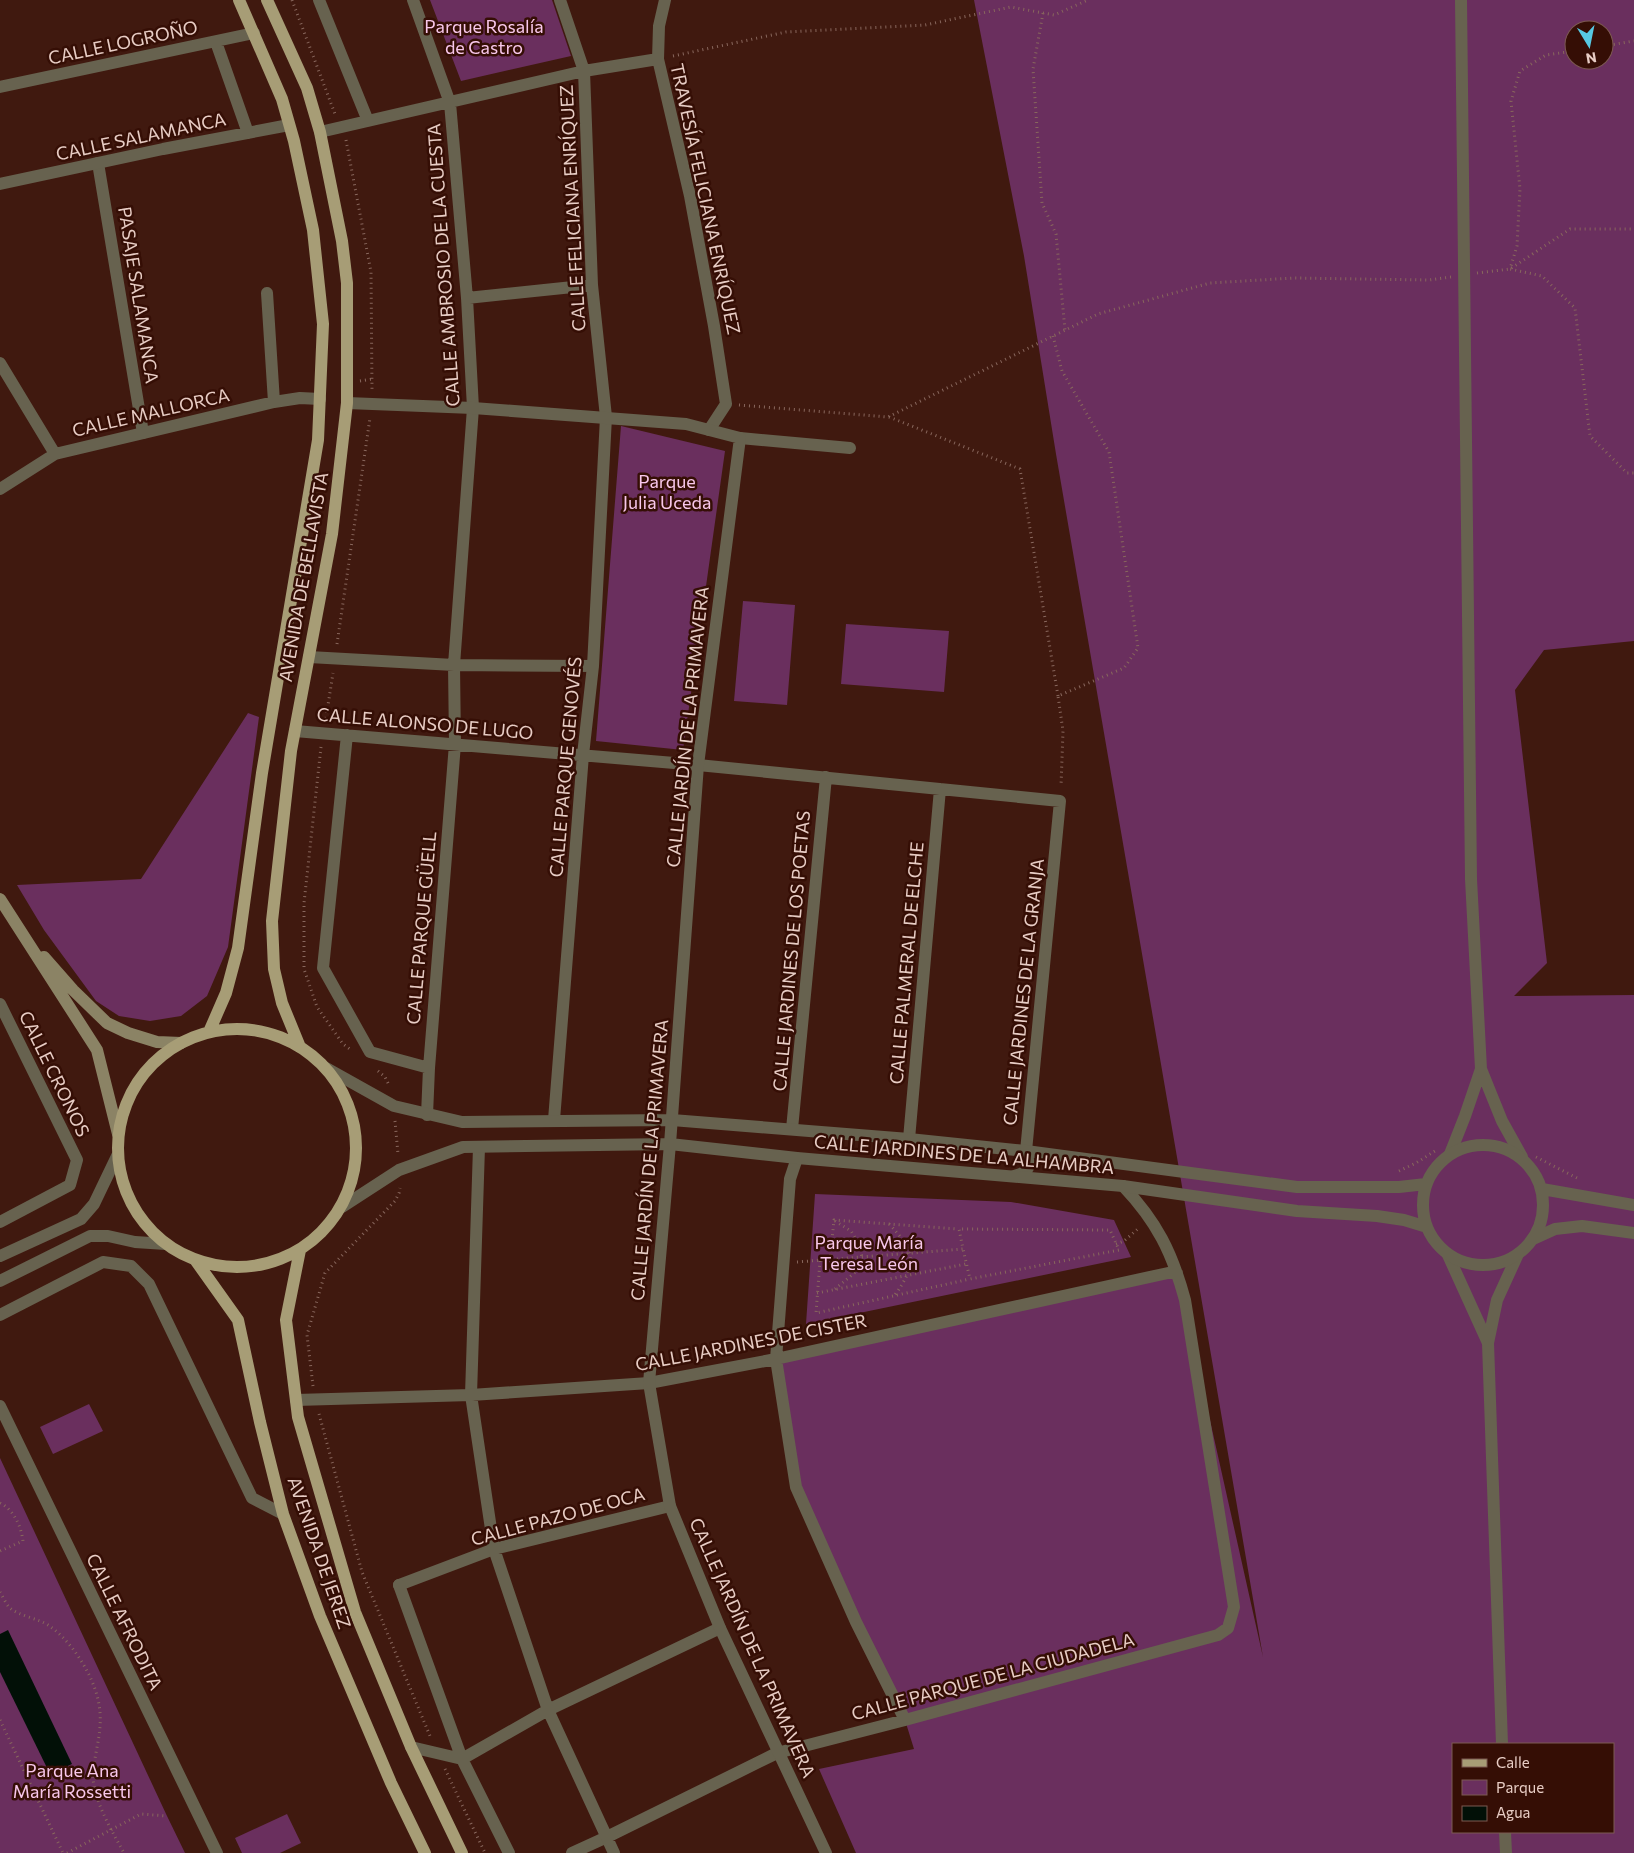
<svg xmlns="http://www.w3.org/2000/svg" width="1634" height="1853" viewBox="0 0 1634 1853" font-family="Commissioner,sans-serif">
<rect width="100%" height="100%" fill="#40190f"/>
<path fill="#6a2f5e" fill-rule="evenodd" d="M430 0H552L571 56 461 81Z
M974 0H1634V641L1544 650 1515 690 1547 963 1514 996 1634 995V1853H856L819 1769 914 1749 905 1720 796 1487 776 1359 1177 1273 1263 1657 1056 454 1024 256ZM1574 30H1604V60H1574ZM1453 1744H1613V1832H1453Z
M621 426 725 451 683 750 596 741Z
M743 601 795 605 787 705 734 701Z
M846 624 949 631 944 692 841 684Z
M248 713 259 717 228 947 207 996 181 1016 150 1021 119 1016 96 1001 44 930 17 885 141 879Z
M815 1194 1011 1202 1114 1220 1131 1257 806 1324Z
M89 1404 103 1431 53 1454 40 1427Z
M0 1458 167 1816 185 1853H0Z
M287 1814 301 1843 280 1853H242L235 1838Z"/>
<path fill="#021007" d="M8 1630 72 1764 50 1774 0 1672V1634Z"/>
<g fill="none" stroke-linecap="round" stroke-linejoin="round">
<path stroke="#88675d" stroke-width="3" stroke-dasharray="1 4" stroke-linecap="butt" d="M292 0 335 114
M1043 13 1033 69 1042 203 1056 234 1065 330
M1604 46 1634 41
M1574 51 1546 55 1520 71 1511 101 1520 189 1517 246 1510 269 1542 276 1575 308 1590 436 1627 473H1634
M673 56 786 32 925 25 1011 7 1054 15 1088 0
M346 140 371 272 372 389
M1477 273 1510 269 1570 229H1634
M1053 336 1062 371 1109 452 1138 648 1124 668 1058 696 1063 731 1061 786
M360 381 372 379
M739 405 888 417 1098 314 1210 283 1294 278 1429 280 1451 277
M889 417 1020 469 1058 696
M337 644 370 418
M326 718 333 673
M321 747 304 903V969L317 1007 343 1044 351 1050
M378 1071 385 1077 389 1085
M395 1121 398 1154
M1536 1157 1579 1179
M1399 1171 1416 1163 1435 1151
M835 1221 851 1231 859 1244 862 1257 858 1270 835 1289
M889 1224C915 1251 918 1264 894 1296
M1116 1244 1124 1241 1140 1227
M830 1260 834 1220 958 1229
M820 1261 816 1313 970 1279
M797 1262 963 1249 959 1229 1110 1230 1119 1250 970 1279 963 1249
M817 1293 966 1264
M313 1386 307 1335 325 1273 395 1201 399 1193 400 1188
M319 1414 362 1572 430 1736
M0 1503C14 1510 21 1526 23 1541L0 1551
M0 1592C3 1597 6 1604 10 1608 17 1615 39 1619 48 1625 69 1639 87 1666 95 1689 106 1721 97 1741 93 1771 91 1797 112 1831 124 1853
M0 1720 63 1853
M445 1769 485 1853
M67 1853 141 1814 167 1816"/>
<path stroke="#67624f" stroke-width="12" d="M98 163 143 433
M471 1395 479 1147
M399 1585 494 1549
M572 1853 607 1837"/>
<path stroke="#67624f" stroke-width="12" d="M319 0 368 121
M413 0 450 103 467 298 473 408 454 665 455 744 429 1068 427 1115
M665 0 659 26 658 59 690 196 714 326 726 404 709 430
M1461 0 1471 879 1481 1069 1502 1121 1522 1157
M216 42 248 133
M0 87 254 33
M320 132 584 71 658 59
M0 184 163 149 289 125
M267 293 274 402
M467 298 592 285
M0 363 55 454
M740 438 850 448
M0 489 55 454 274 402 300 398 320 399
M309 657 454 665 593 666
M295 731 698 765 1060 801 1026 1151C1031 1167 1030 1172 1014 1176
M347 735 323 968 370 1052 429 1068
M0 1004 77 1160 70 1185 0 1222
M554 1120 583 755 593 666 606 417 592 285 584 71 560 0
M792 1129 826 777
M909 1139 940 789
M1450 1154 1465 1116 1481 1069
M797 1158 790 1179 776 1359 796 1487 856 1622 905 1720
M1448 1255 1488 1343
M0 1315 103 1262 131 1266 149 1284 252 1498 283 1514
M471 1395 494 1549 548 1710 614 1853
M296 1400 471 1395 649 1383 776 1359 1168 1273H1177
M0 1406 217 1853
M494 1549 670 1506
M399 1585 462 1759 548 1710 720 1628
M1502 1744 1488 1343 1497 1300 1518 1254
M411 1747 462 1759 509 1853
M1505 1832 1506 1853
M607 1837 777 1753 905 1720 1218 1635 1228 1628 1234 1607 1185 1300C1172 1252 1157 1222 1123 1186"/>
<path stroke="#67624f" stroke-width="12" d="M347 403 473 408 686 424 740 438 698 765 670 1144 649 1383 670 1506 720 1628 826 1853
M326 1068 394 1106 462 1122 672 1120 909 1139 1026 1151 1297 1187H1399L1426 1184
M1423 1205a60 60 0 1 1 120 0a60 60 0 1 1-120 0Z
M1542 1189 1634 1205
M342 1207 399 1170 463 1147 670 1144 797 1158 1123 1186 1297 1211 1377 1216 1404 1220 1427 1227
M1533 1239 1555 1229 1582 1226 1634 1233
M0 1256 81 1219 94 1204 117 1156
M0 1281 90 1236H108L135 1242 166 1244"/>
<path stroke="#8b8365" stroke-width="12" d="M0 899 97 1050 118 1134
M44 957 73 990 107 1023 128 1033 157 1042 181 1043"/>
<path stroke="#a79d76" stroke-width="12" d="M267 0 307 88 320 132 342 241 347 283V403L332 534 291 751 272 921 274 969 282 1003 300 1047
M118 1148a119 119 0 1 1 238 0a119 119 0 1 1-238 0Z
M209 1032 226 993 238 948 262 773 318 440 323 324 313 230 294 141 282 99 239 0
M300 1250 286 1320 298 1417 355 1612 411 1747 462 1853
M196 1261 238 1320 260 1422 283 1514 320 1616 391 1783 425 1853"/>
</g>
<g text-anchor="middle" stroke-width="5" stroke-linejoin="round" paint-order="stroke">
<g font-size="18" fill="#f8c7eb" stroke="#350e05">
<text x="484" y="33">Parque Rosalía<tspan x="484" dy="21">de Castro</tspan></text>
<text x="667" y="488">Parque<tspan x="667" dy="21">Julia Uceda</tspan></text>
<text x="869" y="1249">Parque María<tspan x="869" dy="21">Teresa León</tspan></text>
<text x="72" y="1777">Parque Ana<tspan x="72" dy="21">María Rossetti</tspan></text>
</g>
<g font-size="18" fill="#e8cdc5" stroke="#350e05">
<text transform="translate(123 43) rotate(-12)" y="6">CALLE LOGROÑO</text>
<text transform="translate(141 137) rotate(-12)" y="6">CALLE SALAMANCA</text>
<text transform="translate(705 199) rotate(78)" y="6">TRAVESÍA FELICIANA ENRÍQUEZ</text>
<text transform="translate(573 208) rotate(-93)" y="6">CALLE FELICIANA ENRÍQUEZ</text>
<text transform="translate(444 265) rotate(-94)" y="6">CALLE AMBROSIO DE LA CUESTA</text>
<text transform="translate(138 295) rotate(81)" y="6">PASAJE SALAMANCA</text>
<text transform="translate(151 413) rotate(-13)" y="6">CALLE MALLORCA</text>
<text transform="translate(304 577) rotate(-80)" y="6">AVENIDA DE BELLAVISTA</text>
<text transform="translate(425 724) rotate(5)" y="6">CALLE ALONSO DE LUGO</text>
<text transform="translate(688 727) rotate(-84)" y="6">CALLE JARDÍN DE LA PRIMAVERA</text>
<text transform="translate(566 767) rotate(-85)" y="6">CALLE PARQUE GENOVÉS</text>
<text transform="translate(422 928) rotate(-85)" y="6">CALLE PARQUE GÜELL</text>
<text transform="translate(792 951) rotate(-85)" y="6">CALLE JARDINES DE LOS POETAS</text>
<text transform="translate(907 963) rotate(-85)" y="6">CALLE PALMERAL DE ELCHE</text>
<text transform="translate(1024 992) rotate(-84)" y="6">CALLE JARDINES DE LA GRANJA</text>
<text transform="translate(54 1074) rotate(64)" y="6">CALLE CRONOS</text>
<text transform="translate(964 1155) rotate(5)" y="6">CALLE JARDINES DE LA ALHAMBRA</text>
<text transform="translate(650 1160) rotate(-85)" y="6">CALLE JARDÍN DE LA PRIMAVERA</text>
<text transform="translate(751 1343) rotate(-11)" y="6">CALLE JARDINES DE CISTER</text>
<text transform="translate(558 1517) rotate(-15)" y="6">CALLE PAZO DE OCA</text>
<text transform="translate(319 1553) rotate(71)" y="6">AVENIDA DE JEREZ</text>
<text transform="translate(124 1622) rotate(64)" y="6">CALLE AFRODITA</text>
<text transform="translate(752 1648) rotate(66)" y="6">CALLE JARDÍN DE LA PRIMAVERA</text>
<text transform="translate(993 1677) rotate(-15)" y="6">CALLE PARQUE DE LA CIUDADELA</text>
</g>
</g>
<rect x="1452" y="1743" width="162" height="90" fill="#350e05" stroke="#7d5a52"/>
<rect x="1462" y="1759" width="25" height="8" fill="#a79d76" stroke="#7d5a52"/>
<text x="1496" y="1768" font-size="15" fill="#e8cdc5">Calle</text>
<rect x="1462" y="1780" width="25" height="15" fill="#6a2f5e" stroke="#7d5a52"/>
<text x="1496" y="1793" font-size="15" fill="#e8cdc5">Parque</text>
<rect x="1462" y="1806" width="25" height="15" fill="#021007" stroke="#7d5a52"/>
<text x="1496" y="1818" font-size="15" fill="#e8cdc5">Agua</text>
<g transform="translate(1589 45) rotate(170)"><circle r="24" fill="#350e05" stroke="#7d5a52"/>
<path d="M0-4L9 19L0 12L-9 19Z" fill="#57c9e3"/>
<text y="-8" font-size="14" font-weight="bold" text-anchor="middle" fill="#e8cdc5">N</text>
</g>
</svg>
